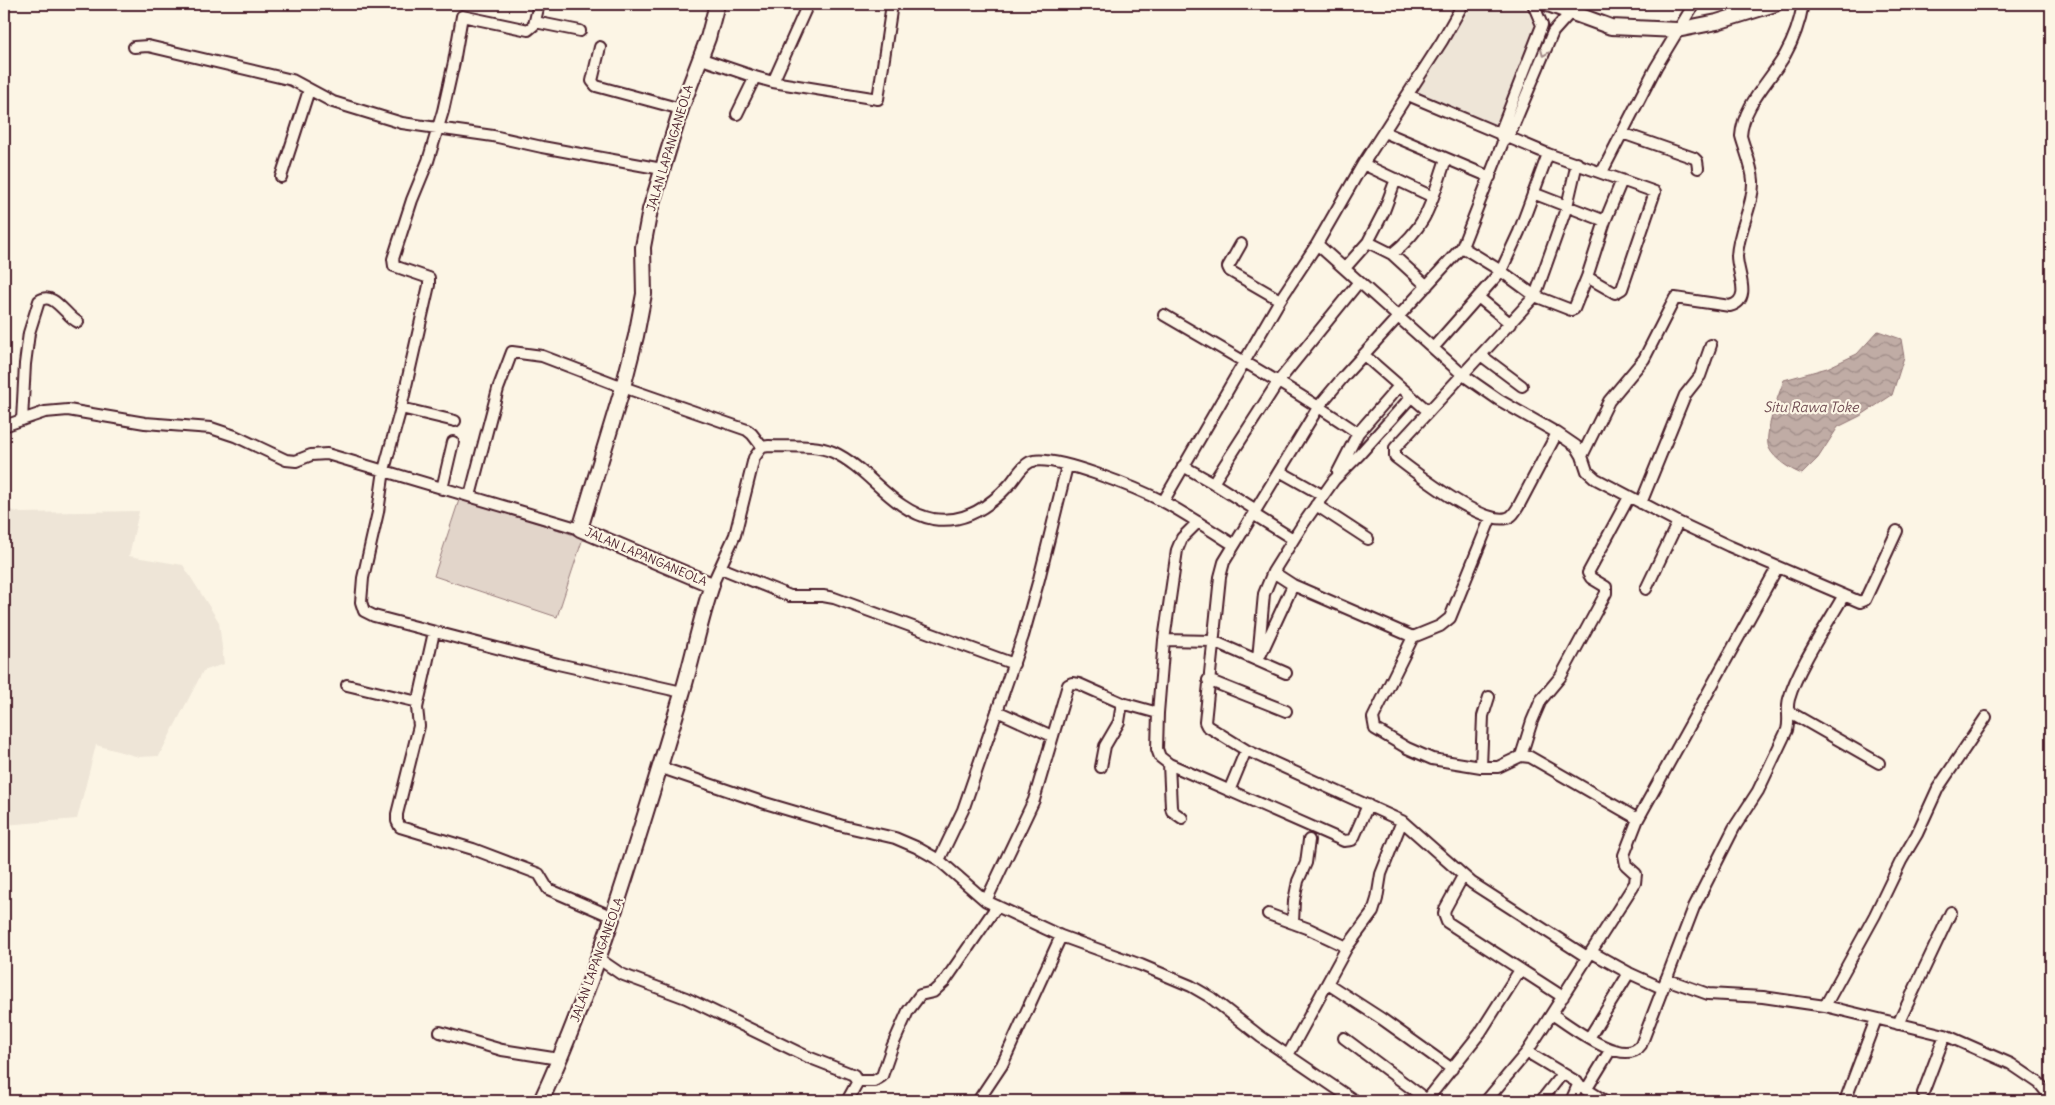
<svg xmlns="http://www.w3.org/2000/svg" width="2055" height="1105" viewBox="0 0 2055 1105" font-family="Delius,sans-serif">
<defs>
<pattern id="water-waves" width="16" height="10" patternUnits="userSpaceOnUse" patternTransform="scale(1.25)"><rect width="16" height="10" fill="#c0aca5"/><path d="M0 5q4-4 8 0t8 0" fill="none" stroke="#9e8b87"/></pattern>
</defs>
<rect width="100%" height="100%" fill="#fcf5e5"/>
<filter id="ink" filterUnits="userSpaceOnUse"><feTurbulence type="fractalNoise" baseFrequency=".02" numOctaves="2"/><feDisplacementMap in="SourceGraphic" scale="10" xChannelSelector="R" yChannelSelector="G"/><feConvolveMatrix kernelMatrix="1 2 1 2 8 2 1 2 1" color-interpolation-filters="sRGB"/></filter>
<g filter="url(#ink)">
<path fill="#eee5d7" d="M1473 4H1523L1539 32 1497 127 1416 93Z
M4 508 21 513 139 511 129 556 183 565 219 622 224 664 203 671 159 756 139 757 96 745 77 819 4 825Z"/>
<path fill="#e2d5ca" stroke="#967a7a" d="M460 497 583 538 557 617 434 576Z"/>
<path fill="url(#water-waves)" stroke="#917474" d="M1878 331 1901 339 1904 357 1892 395 1860 416 1838 427 1818 458 1802 474C1791 470 1774 459 1769 448 1763 435 1779 394 1784 380L1827 368 1857 354Z"/>
<g fill="none" stroke-linecap="round" stroke-linejoin="round">
<g stroke="#4a1f2b" stroke-width="14">
<path id="street" d="M539 4 534 25 528 30 462 16 454 62 443 111 428 161 412 200 393 259 394 266 429 278V285L401 408 384 470 378 512 363 578 361 602 364 611 374 616 558 664 682 692
M1533 4 1542 25 1541 28 1500 133 1503 142 1509 136 1553 32 1570 13
M535 22 580 31
M134 47 148 46 292 80 333 102 402 123 493 136 542 147 662 169
M600 47 592 81 596 86 681 109
M699 58 755 77
M773 82 878 99 892 4
M1408 95 1548 154 1655 192 1622 289 1615 293 1587 277
M737 114 755 77 773 82 808 4
M1384 132 1490 177
M1622 133 1694 158 1697 161 1698 168
M1503 142 1462 247 1345 375 1319 406 1224 562 1220 577 1205 722 1207 726 1246 750 1402 821 1472 883 1587 957
M1363 164 1433 197
M1602 172 1656 67 1694 4
M281 177 309 90
M1533 193 1605 221
M1368 242 1392 254 1427 286
M1241 244 1228 267 1230 271 1280 300
M1317 244 1463 375 1499 400 1557 433 1576 446 1582 456 1587 471 1596 479 1678 522 1729 546 1860 602 1865 600 1897 531
M1462 247 1501 271 1535 296 1571 310 1574 309 1587 277 1605 221 1622 180
M1392 254C1429 224 1431 202 1446 159
M1345 268 1368 242 1384 211 1396 179
M1478 297 1511 324
M1164 315C1229 353 1295 390 1358 433
M1433 348 1501 271 1519 232 1548 154
M1364 355 1428 411
M1482 356 1522 386
M401 408 455 421
M22 420 25 364 29 333 39 301C54 290 66 317 78 322
M4 426 45 412 68 410 145 423 211 428 235 436 286 460 296 461 311 455 327 454 580 529
M1557 433 1518 507C1515 512 1512 517 1507 518 1481 525 1416 473 1395 457V448L1535 296 1567 206 1577 163
M1582 456 1609 401 1644 359 1675 298 1730 306C1753 300 1737 273 1737 256 1738 230 1754 205 1753 181 1752 165 1745 151 1741 136 1743 105 1770 81 1785 55 1794 39 1800 21 1803 4
M1183 466 1213 483 1278 382 1358 283
M1281 472 1322 495
M1338 472 1358 433 1399 386
M1213 483 1256 510
M442 489 453 442
M470 496 498 389 512 352 542 356 623 387 747 430 752 434 762 447
M1163 502 1280 300 1317 244 1363 164 1442 41 1463 4
M1641 503 1685 395 1700 376 1711 345
M1316 505 1368 539
M1253 514 1293 539
M721 568 790 596H823L834 598 1014 664
M1273 572 1293 585 1413 637 1373 718 1375 729 1407 748 1432 759 1481 767H1498L1521 756 1530 757 1638 819
M712 585 735 535 754 458 762 447 769 446C789 447 815 444 833 452 870 469 892 511 933 519 964 524 989 507 1009 485 1016 478 1020 467 1030 462 1052 452 1143 491 1166 503 1189 516 1212 531 1234 545
M1646 589 1678 522
M434 632 417 708 419 726 397 814V821L400 827 473 849 539 874 548 889 613 917
M1413 637 1440 626 1450 618 1491 517
M1164 640 1213 641 1286 673
M1261 654 1293 585
M1258 659 1264 594 1273 572 1303 524 1334 480 1359 455 1411 397
M1208 680 1286 711
M347 685 418 702
M997 711 1052 736
M1788 711 1879 763
M1521 756 1532 721 1541 700 1561 676 1606 593V587L1591 578 1588 573 1629 497
M1169 764 1344 841 1352 840 1354 837 1368 805
M659 767 765 803 843 826 895 838 916 847 939 860 986 901 1061 936 1141 965 1191 986 1210 997 1261 1037 1355 1101
M1101 767 1105 746 1119 722 1122 703
M1481 767 1483 716 1489 697
M1229 791 1246 750
M1182 818 1172 811 1171 807 1169 764 1160 757 1157 749 1158 713 1164 640 1177 550 1182 538 1198 522
M939 860 963 810 1023 636 1039 579 1067 466
M1463 876 1445 909 1444 914 1447 922 1563 997
M986 901 1034 800 1068 685 1072 683 1079 684 1122 703 1158 713
M1268 914 1309 929 1347 947
M1293 923 1294 901 1298 881 1306 863 1309 840
M1591 952 1629 973 1662 988
M599 959 621 974 686 998 808 1057 854 1075 857 1083 847 1101
M1666 979 1708 994 1763 997 1825 1006 1945 1035 2011 1064 2039 1083 2051 1098
M1328 984 1382 1019 1452 1069
M1825 1006 1875 915 1901 861 1917 834 1938 788 1986 717
M1552 1014C1569 1025 1624 1069 1641 1045L1694 907 1734 828 1758 791 1787 730C1790 720 1786 709 1789 699 1798 667 1827 625 1844 595
M1898 1024 1951 912
M440 1032 502 1050 559 1059
M1344 1038 1427 1100
M1589 1038 1629 973
M1527 1052 1577 1082 1578 1085 1571 1101
M1288 1055 1347 947 1373 912 1377 899 1381 874 1402 821
M857 1081H874L882 1076 892 1047 908 1011 920 995 933 992 945 981 997 906
M1581 1086 1605 1101
M1586 1090 1611 1049
M1923 1093 1945 1035
M978 1101 1002 1065 1061 936
M1426 1101 1480 1033 1520 970
M1486 1101 1527 1052 1540 1032 1635 883 1636 874 1626 865 1624 855 1638 819 1777 568
M1541 1101 1562 1074
M1845 1101 1876 1019"/>
</g>
<g stroke="#4a1f2b" stroke-width="18">
<path id="secondary" d="M1548 4 1611 27 1677 30 1717 22 1775 4
M541 1101C601 970 640 831 682 694 693 658 700 620 712 585L580 529 623 387 636 336 644 294 643 247 650 210 681 109 708 38 717 4"/>
</g>
<use href="#street" stroke="#fcf5e5" stroke-width="10"/>
<use href="#secondary" stroke="#fcf5e5" stroke-width="14"/>
</g>
<defs><path id="oneway-chevron" d="M-2-3.5L2.5 0L-2 3.5" fill="none" stroke-width="1.6" stroke-linecap="round" stroke-linejoin="round" transform="scale(1.25)"/></defs>
<use stroke="#a38a88" href="#oneway-chevron" transform="translate(1544 53) rotate(113)"/>
</g>
<g text-anchor="middle" stroke-width="4.5" stroke-linejoin="round" paint-order="stroke">
<g font-size="12" fill="#4a1f2b" stroke="#fcf5e5">
<text transform="translate(670 148) rotate(-73)" y="4">JALAN LAPANGANEOLA</text>
<text transform="translate(646 557) rotate(23)" y="4">JALAN LAPANGANEOLA</text>
<text transform="translate(597 960) rotate(-70)" y="4">JALAN LAPANGANEOLA</text>
</g>
<g font-size="14" font-style="italic" fill="#6d4950" stroke="#fcf5e5">
<text x="1811" y="412">Situ Rawa Toke</text>
</g>
</g>
<rect width="2055" height="1105" fill="none" stroke="#fcf5e5" stroke-width="20"/>
<rect x="10" y="10" width="2035" height="1085" fill="none" stroke="#4a1f2b" stroke-width="2" filter="url(#ink)"/>
</svg>
